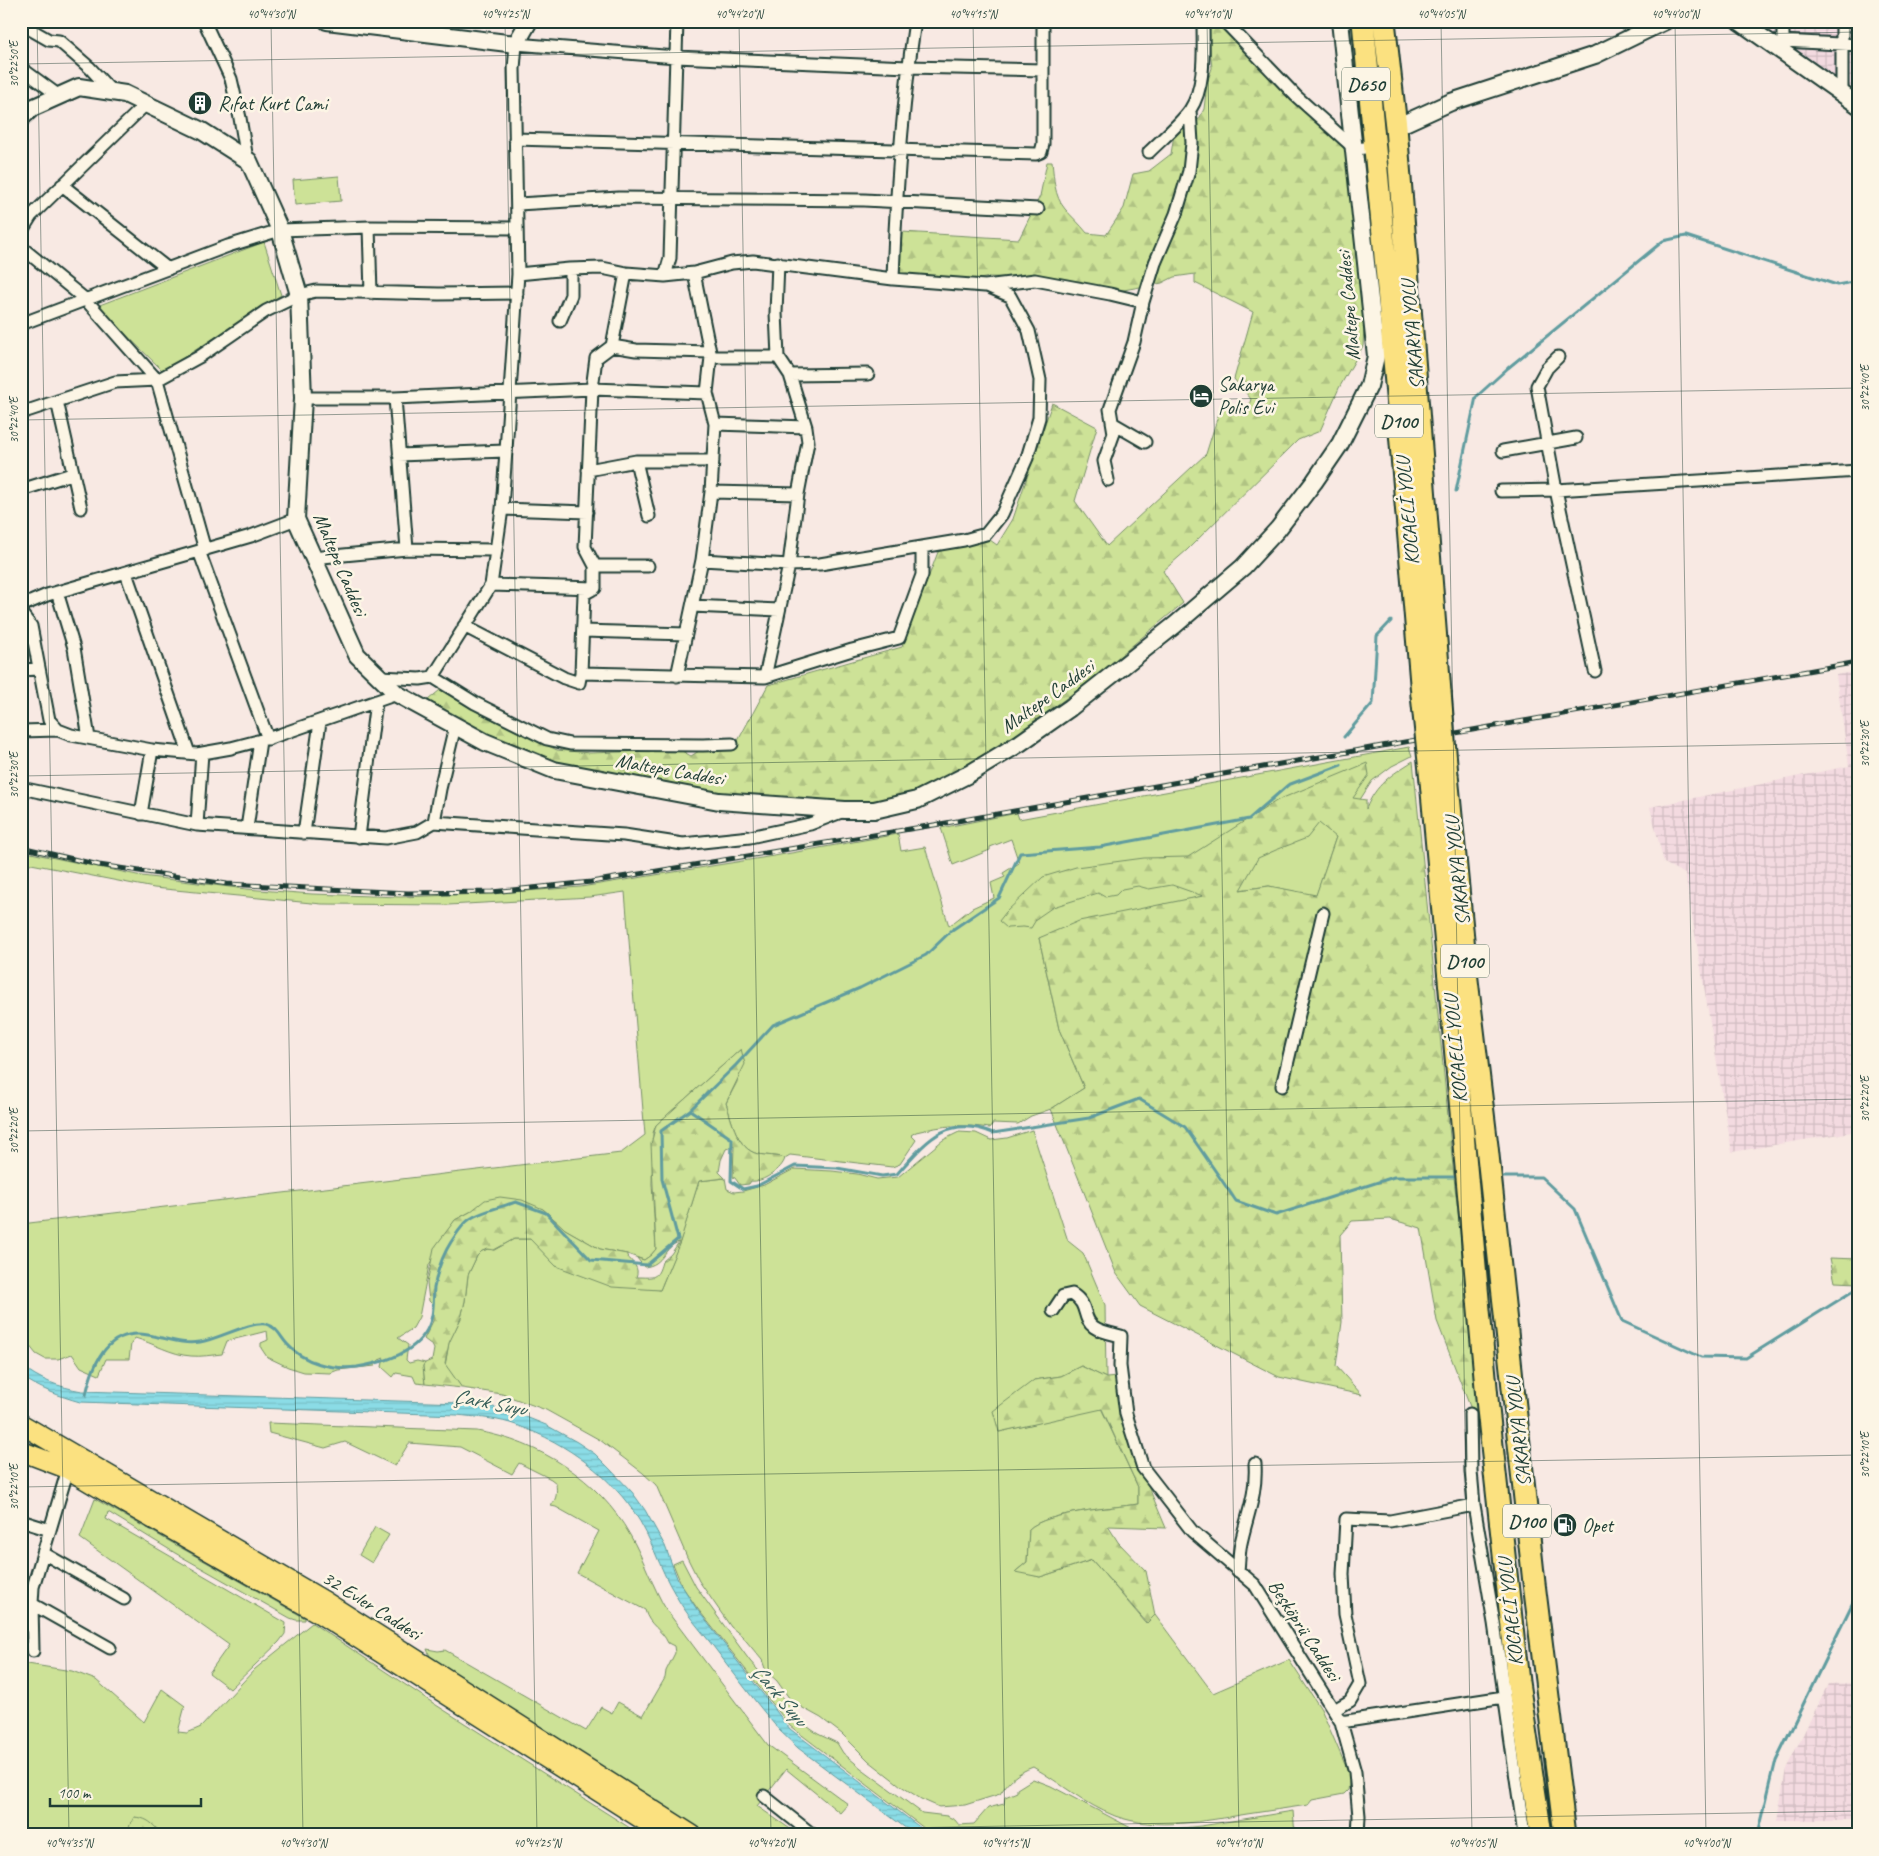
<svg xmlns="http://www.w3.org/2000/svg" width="1879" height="1856" viewBox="0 0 1879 1856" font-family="Caveat,sans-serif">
<defs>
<pattern id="industrial-grid" width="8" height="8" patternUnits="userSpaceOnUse" patternTransform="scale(1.25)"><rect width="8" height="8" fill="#f3dae0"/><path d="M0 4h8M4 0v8" fill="none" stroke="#d0bcc1"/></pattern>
<pattern id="forest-firs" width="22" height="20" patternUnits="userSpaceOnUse" patternTransform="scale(1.25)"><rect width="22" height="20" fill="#cde297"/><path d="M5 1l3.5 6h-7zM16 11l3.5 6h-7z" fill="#b0c383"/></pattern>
<pattern id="water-rules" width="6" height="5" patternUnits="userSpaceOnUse" patternTransform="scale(1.25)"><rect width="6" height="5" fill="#8bdce6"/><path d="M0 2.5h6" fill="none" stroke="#78bec6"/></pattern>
</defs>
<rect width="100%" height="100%" fill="#f8e9e3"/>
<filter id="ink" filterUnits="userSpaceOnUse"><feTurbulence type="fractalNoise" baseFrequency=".02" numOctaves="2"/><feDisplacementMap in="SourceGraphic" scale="10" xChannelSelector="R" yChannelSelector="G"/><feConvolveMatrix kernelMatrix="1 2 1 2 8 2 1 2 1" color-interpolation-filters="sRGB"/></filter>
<g filter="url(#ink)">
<path fill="url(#industrial-grid)" d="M1754 21H1858V94Z
M1858 671V1131L1732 1152 1685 874 1664 863 1650 807 1849 766 1836 675Z
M1858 1683V1820H1777L1786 1769 1828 1684Z"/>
<path fill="#cde297" stroke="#769066" d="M339 176 341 201 295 205 293 180Z
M264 242 281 295 163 371 97 306Z
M1409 747 1412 756 1392 766 1372 781 1336 837 1316 896 1269 886 1223 892 1152 907 1039 938 1059 1029 1084 1088 1051 1109 1031 1116 1018 1124 993 1123 990 1128C959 1124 946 1125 916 1132L911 1135 916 1140 900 1164 892 1167 790 1155 785 1158C776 1155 767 1156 758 1154 737 1149 732 1121 726 1103L737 1082 741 1049 656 1125 653 1133 652 1184 656 1249 651 1255 644 1260 627 1254 600 1249 565 1229 543 1209 470 1212 455 1220 429 1265 419 1317 413 1328 398 1338 408 1345 406 1360 409 1363 417 1361 425 1363 423 1366 425 1384 416 1383 413 1376 396 1373 393 1377 382 1367 384 1358 379 1360 375 1366 338 1370 330 1373 304 1372 288 1367 267 1357 261 1348V1343L268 1340 267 1331 227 1341 222 1354C212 1355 201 1357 191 1356 172 1355 153 1343 135 1338L131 1344 129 1359H106L99 1375 81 1367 72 1354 58 1359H45L36 1354 21 1335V1224L621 1153 645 1135 625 892 590 897 448 905 322 904 154 888 21 862V851L142 876 246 889 312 894 401 897 482 894 581 887 780 855 898 834 901 851 925 847 949 926 972 908 994 898 991 883 1005 877 1003 873 1019 863 1011 839 990 847V850L953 865 941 828 1017 813 1019 819Z
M1032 1130 1068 1241 1083 1253 1105 1305 1106 1378 1081 1366 1061 1376 1034 1380 999 1432 1101 1408 1138 1487V1504C1112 1508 1047 1512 1029 1529L1027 1562 1016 1571 1040 1577 1092 1560 1146 1623 1155 1615 1213 1693 1289 1660 1321 1709 1350 1776 1348 1790 1344 1794 1312 1800 1308 1805C1288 1808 1267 1811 1247 1814 1204 1821 1157 1831 1115 1816 1084 1804 1061 1783 1033 1767 1017 1773 1009 1780 1000 1794L965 1805 939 1807 921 1799 901 1786 869 1761 842 1734 821 1718 792 1702 777 1681 766 1671 762 1660 742 1636 731 1627 699 1581 687 1557 656 1485 643 1473 600 1440 546 1410 502 1394 462 1388 445 1366 449 1342 461 1318 465 1301 468 1275 477 1256 482 1251 488 1249 494 1250 514 1239H531L556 1266 660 1290 680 1241 699 1181 725 1178 727 1189 734 1192 743 1191 764 1185 794 1169 832 1171 857 1174 877 1179 898 1177 943 1140 959 1132 976 1133 991 1140 1007 1138Z
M268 1423 477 1431C539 1442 599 1479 630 1535 644 1559 652 1586 667 1611L768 1745 848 1804 840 1813 786 1769 757 1806 799 1835H704L431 1659 427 1649 438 1651 445 1650 586 1731 601 1707 612 1713 618 1702 643 1716 665 1678 666 1671 675 1653 674 1646 668 1643C662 1629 649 1626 645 1610L577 1573 599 1531 556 1507 551 1506C557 1498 557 1493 556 1483L551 1479 519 1463 512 1474 460 1447 409 1443 395 1466 345 1442 325 1448 269 1433Z
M95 1499 305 1618V1620H296L290 1618 175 1553 108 1512 106 1519 286 1623 285 1634 279 1642 230 1689 209 1673 229 1645 80 1538Z
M375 1527 389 1535 372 1563 359 1555Z
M682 1560 696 1587 750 1661 808 1727 818 1734 837 1743 843 1753 861 1768 922 1813 947 1816 955 1820 959 1825 974 1824 988 1808 1004 1804 1005 1797 1017 1792V1789L1033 1779 1051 1786 1133 1829 1144 1832 1201 1826 1293 1811 1295 1835H933L790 1726 697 1608 682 1586 673 1564Z
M312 1623 436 1705 641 1835H157V1829L135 1817 125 1835H21V1663L72 1671 96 1680 144 1722 162 1689 185 1706 178 1732 187 1733 201 1727 255 1669Z"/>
<path fill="url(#forest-firs)" stroke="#769066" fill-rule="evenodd" d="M1210 21H1216L1222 26 1349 153 1365 301 1363 346 1339 388 1320 431 1298 440 1187 550 1163 571 1183 603 1096 676 983 760 963 773 892 801 846 807 773 803 553 765 517 747 461 722 428 700 440 690 481 714 557 750 590 753 680 750 691 756 704 748 733 750 768 685 902 647 938 552 968 541 990 540 997 545 1013 519 1052 403 1097 427 1075 501 1107 546 1206 454 1221 406 1230 408 1246 415 1251 399 1234 379 1253 312 1195 283V274L1174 277 1162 283 1118 291 1021 278 990 277 969 281 900 273 902 232 1019 239 1040 196 1047 162H1052C1054 178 1054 196 1065 209 1072 217 1080 224 1087 233L1106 235 1124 208 1133 174 1149 171 1171 154 1175 128 1182 129 1199 119 1204 109 1207 83 1212 68 1209 40 1205 36V24Z
M1413 761 1455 1187 1486 1436 1481 1435 1437 1321 1421 1228 1390 1219 1352 1221 1340 1235 1342 1322 1336 1366 1362 1395 1279 1377 1140 1306 1116 1273 1051 1109 1084 1088 1059 1029 1039 938 1079 921 1203 896 1172 885 1149 889 1138 886 1122 889 1116 895 1105 897 1098 893 1053 907 1037 918 1031 928 1023 927 1007 928 999 921 1006 912 1043 877 1076 867 1144 858 1188 857 1278 800 1367 763 1369 775 1353 798 1366 800V809C1376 784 1391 775 1413 761ZM1319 823 1336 837 1316 895 1269 886 1240 890 1258 858 1276 850 1307 838Z
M741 1049 745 1064 726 1103C732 1121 737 1149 758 1154 767 1156 776 1155 785 1158 783 1169 762 1183 751 1181L749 1184 740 1185 735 1178 733 1177 734 1146 726 1149 721 1160 719 1172 725 1178 699 1181 680 1242 660 1290 612 1287 556 1266 530 1239H514L494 1250 488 1249 482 1251 477 1256 468 1275 465 1301 461 1318 449 1343 445 1364 462 1388 425 1384 423 1366 425 1363 432 1360 434 1349 432 1345 424 1339 433 1321 432 1304 429 1301 427 1283 434 1248 455 1220 470 1212 485 1200 500 1197 522 1200 543 1209 565 1229 600 1249 627 1254V1256C633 1263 640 1268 636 1277 654 1277 657 1280 662 1262L671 1254 679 1242C663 1247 665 1265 644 1267L637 1258 644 1260 651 1255 656 1249 651 1144 656 1125Z
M1830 1258 1858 1259V1283L1835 1282Z
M1081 1366 1106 1378 1118 1377 1144 1476 1166 1528 1108 1526 1118 1542 1146 1571 1155 1615 1147 1623 1092 1560 1040 1577 1015 1572 1027 1562 1029 1529C1047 1512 1112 1508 1138 1504V1487L1102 1409 999 1432 993 1411 1034 1380 1061 1376Z
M134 1817C145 1818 150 1821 157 1829V1835H125Z"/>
<path fill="url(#water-rules)" stroke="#609c9f" d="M21 1365C39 1380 59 1387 82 1391L461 1403 493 1407 521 1415 546 1425 577 1442 595 1454 609 1468 632 1492 645 1510 665 1546 677 1578 696 1608 790 1729 930 1835H915L798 1748 779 1730C756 1703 735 1675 713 1646 700 1629 685 1613 675 1594 659 1568 652 1538 634 1512 605 1470 558 1438 510 1423 493 1418 475 1417 457 1415L80 1402C59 1396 40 1389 21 1376Z"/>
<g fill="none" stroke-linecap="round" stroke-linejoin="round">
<path stroke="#609c9f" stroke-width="3" d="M1456 491 1476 397 1508 368 1663 241 1686 236 1837 285 1858 281
M1344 737 1373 703 1377 636 1391 621
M690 1110 732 1139 731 1181 743 1189 757 1186 795 1166 837 1168 882 1176 897 1174C925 1143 946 1113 993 1133L1089 1118 1139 1099 1185 1127 1236 1201 1276 1215 1394 1177H1460
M1499 1177H1541L1575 1209 1622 1321 1701 1357 1746 1358 1858 1288
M86 1395C93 1362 108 1328 148 1335 167 1338 181 1345 200 1342 219 1339 250 1321 266 1324 277 1327 280 1336 287 1344 303 1363 333 1370 357 1367 388 1362 426 1350 432 1315 434 1306 433 1297 434 1288 437 1272 442 1256 451 1242 456 1235 462 1224 470 1219 480 1212 504 1206 516 1202L546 1213 591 1260 647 1265 678 1239 662 1179 661 1131 690 1110 736 1065 773 1025 860 988 926 955 952 930 999 898 1020 853 1100 847 1249 819 1288 785 1341 765
M1758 1835 1776 1760 1858 1592"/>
<g stroke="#1f3d34" stroke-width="15">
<path id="street" d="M204 21 231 79 240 118 247 159
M1224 21 1296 96 1355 149 1374 147
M1783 21V47
M1842 21V94
M21 24 49 40 59 41 90 68 112 92
M1783 41 1858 45
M21 68 59 96
M515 139 1036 154 1041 152 1043 144V21
M1149 152C1160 141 1182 122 1190 110 1206 86 1203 49 1203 21
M62 185 168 269
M518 204 619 198 864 200 1038 209
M21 232 31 216 146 104
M21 247 86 300 157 380 205 550
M518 274 569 269 602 268 626 273 665 276 694 273 732 263 753 261 893 279 985 286 1035 280 1110 294 1143 302
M665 276 670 258 677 21
M893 279C896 193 902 107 915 21
M371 293 369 227 517 228
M560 321 571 295V269
M21 324 228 246 280 230 369 227
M612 346 636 350 710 352
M711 357H778
M1558 357 1547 368 1537 386 1556 490 1595 671
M790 375 868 374
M303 398H395L592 389 707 393
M395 398 407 549
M57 401 81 508
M21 413 115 382 157 380 199 357 266 311 299 295 316 291 439 294 517 293
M715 424 806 427
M1114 424 1145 442
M1503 451 1576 438
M399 455 505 451
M636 461 649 516
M588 470 636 461H713
M1108 480 1104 461 1114 433 1110 409 1134 342 1143 302 1155 263 1176 214 1189 171 1192 143 1190 110
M21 490 72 474
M1501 491 1556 490 1858 471
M711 492 798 494
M502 509 587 512
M199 551 268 739
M312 558 407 549 495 550
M702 560 789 565 820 564 964 540 986 534 1002 514 1027 458 1039 418 1040 380 1029 331 1010 296 987 286
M595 566H648
M126 573 189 753
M491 585 595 588
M57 592 74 648 89 738
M21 606 47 595 251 536 296 519
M692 606 779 610
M21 613 31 626 49 720 58 730 71 735 152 750 197 754 231 748 273 737 397 694
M464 626 564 678 579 683 581 673 584 594 595 588V566L585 547 592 389 596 358 612 346 626 273
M583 631 686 634
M21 670 38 669
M581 673 765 677 789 565 798 494 808 442 806 427 790 375 778 357 776 313 778 263
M677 676 702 560 711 492 715 424 707 393 711 357 694 273
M380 677 420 679 433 677 491 585 502 509 518 274 514 69 516 44 676 57 908 67 1043 70
M433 677 475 703 547 739 570 744 703 745 732 744
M765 677 852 650 899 638 922 575V547
M21 731 58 730
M21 788 197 825 386 838 417 832 434 822 440 789 455 726
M141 814 152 750
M434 822 624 835 683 844 750 837 810 824 841 812
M197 825 202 753
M247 828 260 741
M304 833 320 722
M359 837 376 701
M1282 1086 1323 913
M1053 1311 1063 1296 1072 1294C1090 1305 1081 1318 1094 1327 1101 1332 1113 1334 1121 1336L1120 1366 1126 1414 1143 1468 1192 1531 1255 1585 1341 1722 1355 1772 1359 1816 1358 1835
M1470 1414 1471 1471 1474 1505 1494 1623 1524 1835
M21 1521 50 1530
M43 1553 124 1599
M1238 1571C1239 1561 1239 1552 1241 1543 1247 1515 1257 1494 1255 1464
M32 1604 110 1648
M33 1651 32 1604 33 1587 68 1469
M1334 1710 1350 1701 1360 1684 1345 1614 1343 1574 1346 1519 1390 1521 1474 1505
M1341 1722 1504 1697
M764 1796 813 1835"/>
</g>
<g stroke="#1f3d34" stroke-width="20">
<path id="secondary" d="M327 21 516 44 529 21
M1739 21 1858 105
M21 118 32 108 79 87 125 94 202 131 249 161 280 230 299 295 303 398 296 519 357 655 397 694 485 742 554 770 719 801 845 810H874L917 800 969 774 1020 743 1070 708 1175 625 1243 567 1278 529 1314 482 1340 444 1369 386 1376 356 1340 21
M1396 127 1451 102 1595 55 1665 21"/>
</g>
<g stroke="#1f3d34" stroke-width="22">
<path id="primary" d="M21 1424 324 1601 692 1835
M21 1451 68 1469 125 1503 317 1612 667 1835"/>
</g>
<g stroke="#1f3d34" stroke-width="25">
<path id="highway" d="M1363 21 1388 288 1422 695
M1384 21 1396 127 1440 692
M1447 775 1467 980 1487 1146 1534 1583 1565 1835
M1431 781 1488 1409 1518 1682 1541 1835"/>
</g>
<use href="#street" stroke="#fcf5e5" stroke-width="11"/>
<use href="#secondary" stroke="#fcf5e5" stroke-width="16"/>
<use href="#primary" stroke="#fbe180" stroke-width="19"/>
<use href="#highway" stroke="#fbe180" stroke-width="21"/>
<g stroke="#1f3d34" stroke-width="5">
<path id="rail" d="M21 847 99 865 227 884 408 893 492 892 591 882 946 823 1858 662"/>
</g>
<use href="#rail" stroke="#fcf5e5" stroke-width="3" stroke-dasharray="9" stroke-linecap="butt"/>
<g stroke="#1f3d34" stroke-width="25" stroke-linecap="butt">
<path id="highway-bridge" d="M1440 692 1447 775
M1422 695 1431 781"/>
</g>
<use href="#highway-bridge" stroke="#fbe180" stroke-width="21"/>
</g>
</g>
<path fill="none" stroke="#1f3d34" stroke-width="1" stroke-opacity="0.45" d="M37 21 69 1835M271 21 303 1835M505 21 537 1835M739 21 771 1835M973 21 1005 1835M1207 21 1239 1835M1441 21 1472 1835M1675 21 1706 1835M21 64 1858 32M21 420 1858 388M21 776 1858 743M21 1131 1858 1099M21 1487 1858 1455M500 1835 1858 1811"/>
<defs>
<g id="building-disc" transform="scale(1.25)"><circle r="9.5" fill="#1f3d34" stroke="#fcf5e5"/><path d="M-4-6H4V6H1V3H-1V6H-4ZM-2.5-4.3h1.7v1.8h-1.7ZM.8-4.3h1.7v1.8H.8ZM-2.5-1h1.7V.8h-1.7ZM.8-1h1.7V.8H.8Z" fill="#fff"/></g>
<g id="hotel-disc" transform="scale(1.25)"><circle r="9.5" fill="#1f3d34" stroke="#fcf5e5"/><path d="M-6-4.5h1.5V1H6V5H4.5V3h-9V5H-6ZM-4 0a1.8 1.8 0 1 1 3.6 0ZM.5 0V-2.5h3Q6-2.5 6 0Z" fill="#fff"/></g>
<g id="fuel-disc" transform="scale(1.25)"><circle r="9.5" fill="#1f3d34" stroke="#fcf5e5"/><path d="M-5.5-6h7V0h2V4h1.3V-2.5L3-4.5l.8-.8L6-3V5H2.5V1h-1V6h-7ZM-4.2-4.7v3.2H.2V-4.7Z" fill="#fff"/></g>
</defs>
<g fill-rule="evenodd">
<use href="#building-disc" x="200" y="103"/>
<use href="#hotel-disc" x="1201" y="396"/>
<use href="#fuel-disc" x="1565" y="1525"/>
</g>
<g text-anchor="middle" stroke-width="5" stroke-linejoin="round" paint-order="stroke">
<g fill="#fcf5e5" stroke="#617469" stroke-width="1">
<rect x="1342" y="67.5" width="48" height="33" rx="4"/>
<rect x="1375" y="404.5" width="48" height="33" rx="4"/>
<rect x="1441" y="944.5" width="48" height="33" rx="4"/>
<rect x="1503" y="1504.5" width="48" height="33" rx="4"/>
</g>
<g font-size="19" font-weight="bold" fill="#1f3d34">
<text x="1366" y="91">D650</text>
<text x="1399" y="428">D100</text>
<text x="1465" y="968">D100</text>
<text x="1527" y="1528">D100</text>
</g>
<g font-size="20" fill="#1f3d34" stroke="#fcf5e5" text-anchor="start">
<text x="218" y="110">Rıfat Kurt Cami</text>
<text x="1218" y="391">Sakarya<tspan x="1218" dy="23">Polis Evi</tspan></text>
<text x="1582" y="1532">Opet</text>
</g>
<g font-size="20" fill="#1f3d34" stroke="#fcf5e5">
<text transform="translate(1348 306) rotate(-95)" y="7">Maltepe Caddesi</text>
<text transform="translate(1412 335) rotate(-95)" y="7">SAKARYA YOLU</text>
<text transform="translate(1407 511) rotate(-95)" y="7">KOCAELİ YOLU</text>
<text transform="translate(341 564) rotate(67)" y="7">Maltepe Caddesi</text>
<text transform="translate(1047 696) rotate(-36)" y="7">Maltepe Caddesi</text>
<text transform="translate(670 769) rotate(10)" y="7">Maltepe Caddesi</text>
<text transform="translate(1457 871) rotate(-96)" y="7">SAKARYA YOLU</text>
<text transform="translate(1455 1049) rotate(-95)" y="7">KOCAELİ YOLU</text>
<text transform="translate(1518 1432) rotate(-96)" y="7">SAKARYA YOLU</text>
<text transform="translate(372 1605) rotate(32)" y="7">32 Evler Caddesi</text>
<text transform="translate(1510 1612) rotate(-96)" y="7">KOCAELİ YOLU</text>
<text transform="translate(1305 1630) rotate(57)" y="7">Beşköprü Caddesi</text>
</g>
<g font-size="21" font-style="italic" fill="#355d58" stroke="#fcf5e5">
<text transform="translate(490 1402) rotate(11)" y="7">Çark Suyu</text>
<text transform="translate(780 1695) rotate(50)" y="7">Çark Suyu</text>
</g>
</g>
<rect width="1879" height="1856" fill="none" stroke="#fcf5e5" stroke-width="55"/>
<path d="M50 1798v8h151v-8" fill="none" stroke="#1f3d34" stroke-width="2.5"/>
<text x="58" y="1798" font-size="15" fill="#1f3d34" stroke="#fcf5e5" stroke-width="4" paint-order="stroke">100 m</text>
<rect x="28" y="28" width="1824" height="1800" fill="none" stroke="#1f3d34" stroke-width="2"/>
<g font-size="12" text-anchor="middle" fill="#1f3d34">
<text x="271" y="18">40°44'30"N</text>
<text x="505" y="18">40°44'25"N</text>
<text x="739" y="18">40°44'20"N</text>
<text x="973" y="18">40°44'15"N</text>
<text x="1207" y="18">40°44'10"N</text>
<text x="1441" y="18">40°44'05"N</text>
<text x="1675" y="18">40°44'00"N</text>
<text transform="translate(14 64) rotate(-90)" y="4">30°22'50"E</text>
<text transform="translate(1865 388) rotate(-90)" y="4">30°22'40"E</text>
<text transform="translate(14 420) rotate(-90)" y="4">30°22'40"E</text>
<text transform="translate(1865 744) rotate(-90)" y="4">30°22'30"E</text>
<text transform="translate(14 775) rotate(-90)" y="4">30°22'30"E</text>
<text transform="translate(1865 1099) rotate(-90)" y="4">30°22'20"E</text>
<text transform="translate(14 1131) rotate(-90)" y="4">30°22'20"E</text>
<text transform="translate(1865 1455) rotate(-90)" y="4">30°22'10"E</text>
<text transform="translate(14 1487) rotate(-90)" y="4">30°22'10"E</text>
<text x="69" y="1847">40°44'35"N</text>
<text x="303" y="1847">40°44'30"N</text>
<text x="537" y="1847">40°44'25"N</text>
<text x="771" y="1847">40°44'20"N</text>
<text x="1005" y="1847">40°44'15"N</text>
<text x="1238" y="1847">40°44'10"N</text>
<text x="1472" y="1847">40°44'05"N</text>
<text x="1706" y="1847">40°44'00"N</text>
</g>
</svg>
